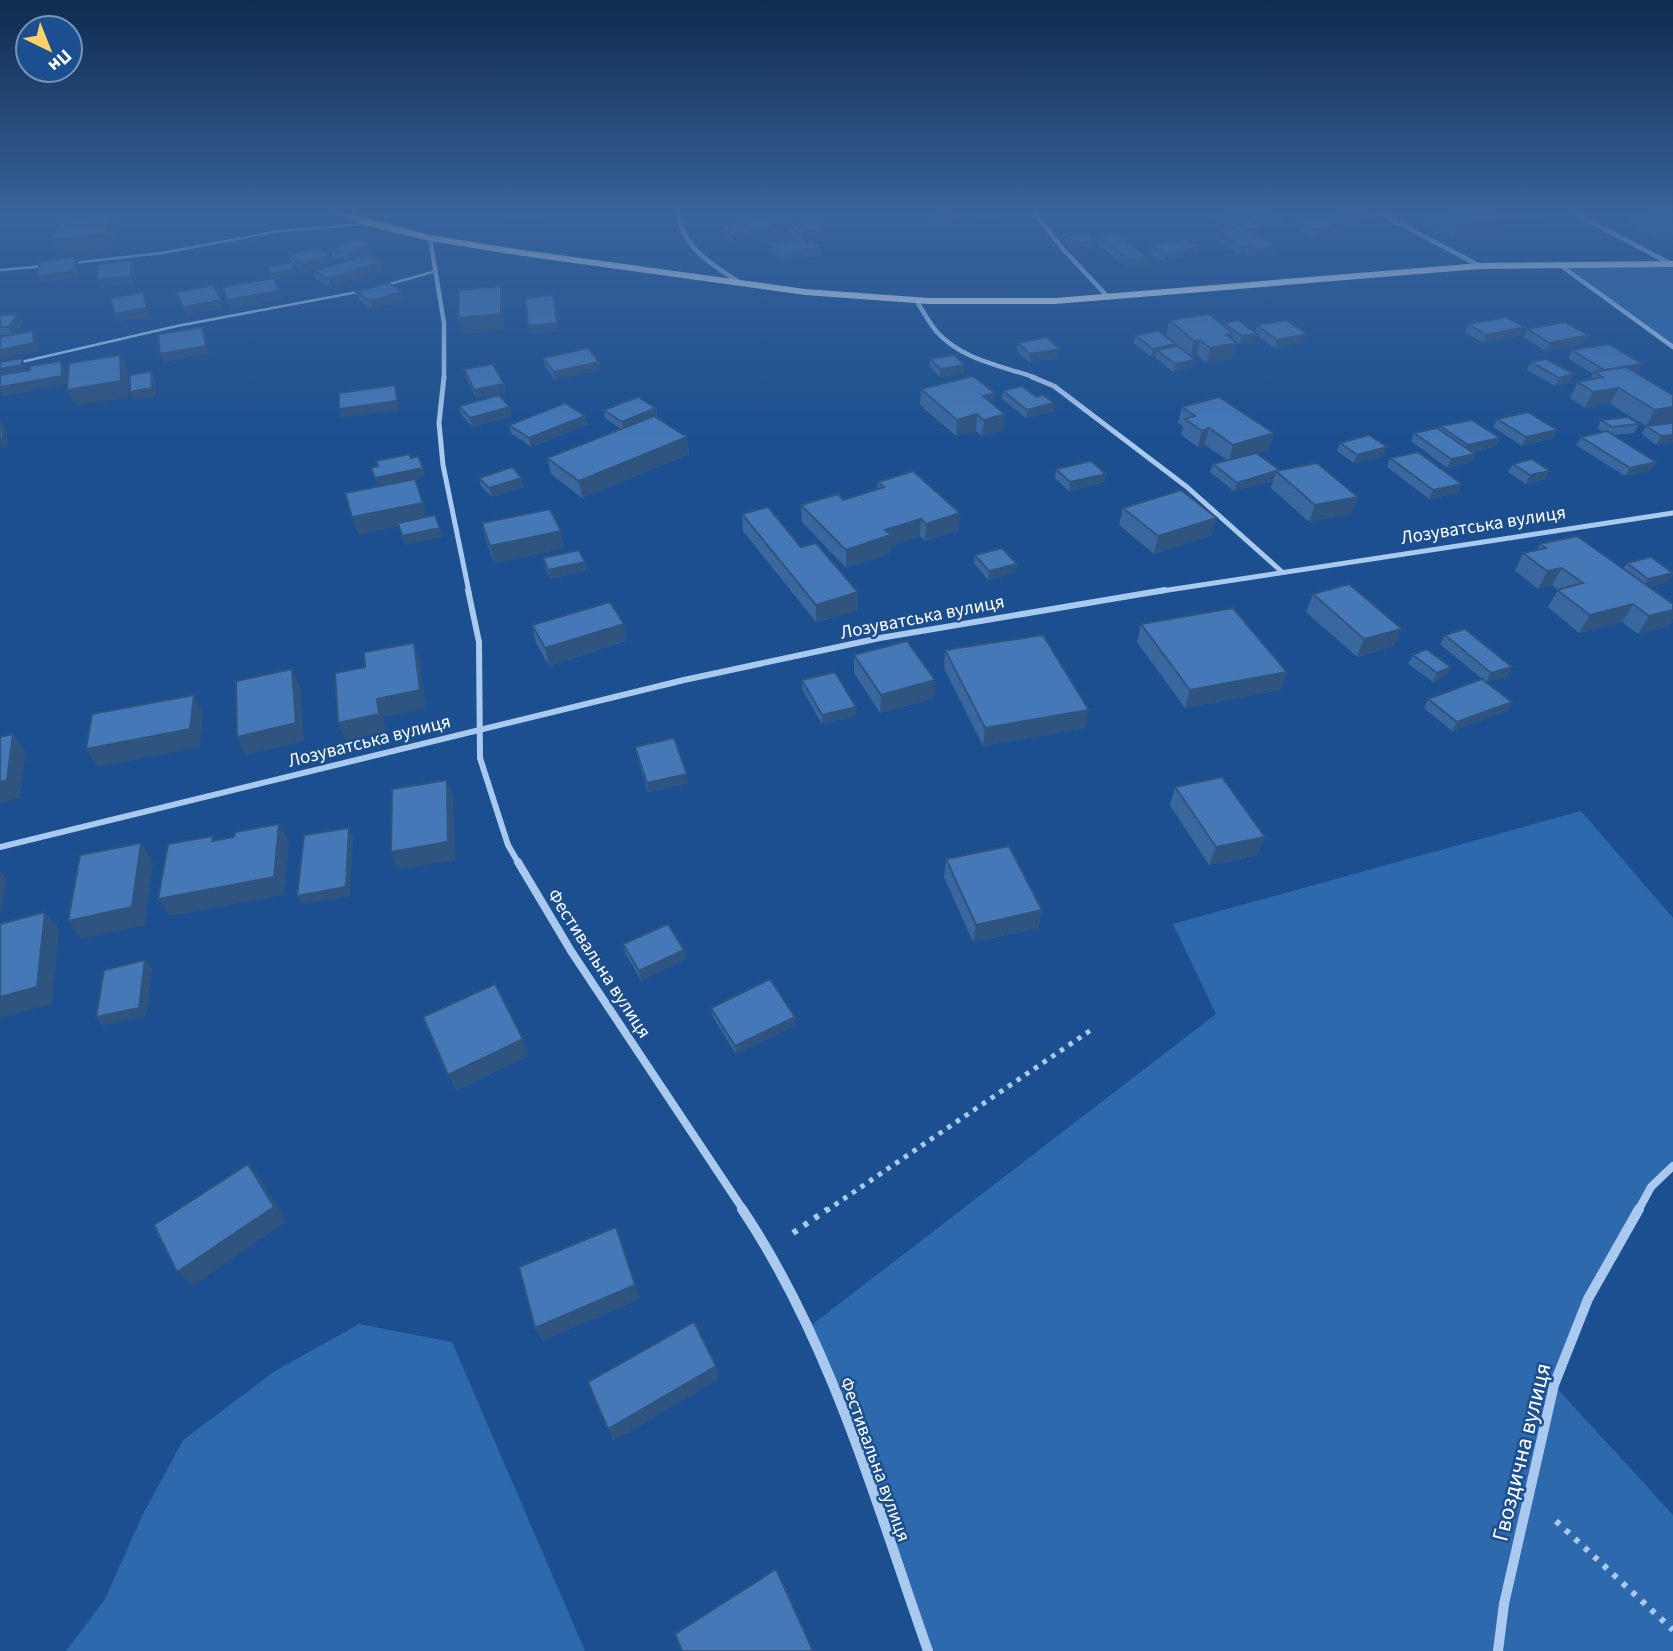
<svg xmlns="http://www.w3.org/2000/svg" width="1673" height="1651" viewBox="0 0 1673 1651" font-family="'Source Sans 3',sans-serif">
<rect width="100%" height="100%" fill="#1b4f8f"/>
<path fill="#2e69ad" d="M1673 264V347L1560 265Z
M1581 811 1673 918V1166L1651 1187 1588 1299 1554 1385 1673 1515V1651H928L809 1327 1216 1014 1173 924Z
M359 1324 452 1342 585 1651H66L105 1599 142 1516 183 1440 275 1371Z"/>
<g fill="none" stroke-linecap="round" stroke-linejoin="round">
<path stroke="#a9c9ee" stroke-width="5" stroke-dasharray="4.5 6" stroke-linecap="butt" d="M826 1211 1091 1030"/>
<path stroke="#a9c9ee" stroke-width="6" stroke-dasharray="5 8" stroke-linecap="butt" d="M793 1233 828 1209
M1556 1521 1673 1630"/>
<path stroke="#a9c9ee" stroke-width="2.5" d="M73 263 162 253 280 231 368 224
M0 270 46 266
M383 286 436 271
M17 363 177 326 363 291"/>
<path stroke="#a9c9ee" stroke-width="4.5" d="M677 210C682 248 712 265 742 284
M1032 210 1063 249 1108 297
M1374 210 1480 266
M1569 210 1671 264
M430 238 444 323V378
M1560 265 1673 347
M916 300C923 311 929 323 937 332 962 360 1003 366 1036 378"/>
<path stroke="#a9c9ee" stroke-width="5" d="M444 377 439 423 443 465 469 592
M1032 377 1054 386 1187 487 1281 571
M1155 592 1673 513"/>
<path stroke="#a9c9ee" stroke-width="6" d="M468 590 479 642 480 758 508 845 519 864
M0 847 684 680 880 638 1165 590"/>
<path stroke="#a9c9ee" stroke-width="8" d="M518 862 571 951 744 1211
M1638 1211 1651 1187 1673 1166"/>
<path stroke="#a9c9ee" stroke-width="10" d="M742 1209C831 1342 875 1501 928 1651
M1498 1651 1504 1604 1554 1385 1588 1299 1639 1209"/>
<path fill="#f0f6ff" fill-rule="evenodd" d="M324 210H336L430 235 523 250 805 289 929 298H1055L1480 263 1673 261V267L1480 269 1055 304H929L805 295 523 256 430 241 368 226Z"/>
</g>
<path fill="#3a679d" d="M506 210 550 214 535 222 508 217Z
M971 210H1013L1012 214 981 220 971 212Z
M1210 210H1266L1284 219 1282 226 1264 227 1263 234 1258 235 1275 252 1253 257 1244 252 1239 254 1221 244V241L1215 238 1217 231 1233 227 1209 214Z
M1418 210H1568L1566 215 1507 220 1502 233 1453 237 1417 213Z
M1634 210H1673V238L1659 239 1629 222Z
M933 213 958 222 939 225 933 220Z
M1376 215 1374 222 1313 237 1297 229 1299 222Z
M785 223V230L733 242 722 234V227Z
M790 226 824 228V236L805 239 821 247V255L782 261 772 252 771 244 788 242V238L795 237 790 233Z
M1067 237 1095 240 1093 247 1073 250 1066 244Z
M1100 238 1148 257 1146 265 1128 267 1098 245Z
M371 244 373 251 365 255 383 270 331 287 316 279 314 271 347 261 333 257 331 249Z
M1152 246 1197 254 1164 262 1150 254Z
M289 255 329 257 331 264 301 272 291 262Z
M356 292 404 299 372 309 359 300Z
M19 314 23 322 12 335 37 339 38 351 12 335H0V315Z
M1169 320 1223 326 1224 323 1255 332 1257 325 1304 342 1275 348 1257 335 1255 342 1240 344 1232 338 1233 359 1206 363 1197 355 1190 356 1193 368 1173 372 1156 358V356L1151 357 1134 343 1135 335 1166 336Z
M1468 324 1521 335 1483 343 1465 332Z
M1527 329 1585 343 1546 351 1523 337Z
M1018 343 1059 357 1029 362 1017 351Z
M1572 350 1638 372 1636 373 1673 395V421L1647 426 1673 423 1656 445 1642 434 1646 426 1610 404 1585 408 1570 398 1578 382 1590 380 1593 374 1568 358Z
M543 358 599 362 600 370 555 380 545 366Z
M930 359 965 365 964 373 940 377 930 367Z
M1531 362 1570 383 1555 386 1527 370Z
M464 369 506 392 476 398 466 377Z
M921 389 993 405 1005 414 1003 431 982 436 976 431 956 436 920 405Z
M1003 391 1036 397 1053 411 1026 418 1002 399Z
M459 406 510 407 512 416 472 427 461 414Z
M1182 407 1269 450 1257 453 1280 470 1358 497 1351 514 1309 522 1271 488 1273 481 1234 491 1210 472 1213 464 1227 460 1205 445 1198 447 1181 435 1183 427 1178 423Z
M604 410 657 416 655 417 689 454 582 498 551 474 547 458 621 429 605 418Z
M585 416 587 425 531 447 511 433 509 425Z
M1497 419 1553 438 1522 446 1493 427Z
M1601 420 1639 424 1634 433 1613 435 1656 462 1651 470 1625 476 1576 445 1581 437 1603 432 1597 428Z
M1440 426 1500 438 1496 446 1471 452 1475 454 1471 462 1447 468 1411 441 1414 433 1439 429Z
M1340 443 1383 456 1354 463 1337 451Z
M1390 458 1458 493 1429 499 1387 467Z
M1513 464 1546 479 1526 484 1508 472Z
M1056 469 1106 474 1104 482 1069 491 1055 478Z
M479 478 524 487 492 497 481 486Z
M878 482 959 530 925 541 920 536 890 546V553L846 568 802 522 801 505 843 500 877 489Z
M1123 508 1212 535 1154 554 1119 525Z
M742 514 801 547 858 592V610L816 622 743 531Z
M482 523 564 548 495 563 486 541Z
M1540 544 1623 569 1627 563 1673 573 1668 582 1648 587 1673 604V618L1668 626 1638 634 1622 622 1579 633 1548 607 1558 590 1552 585 1538 589 1515 571 1523 553 1537 550Z
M975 555 1017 564 1015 573 988 580 974 563Z
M543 558 585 562 586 571 550 579 545 567Z
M1313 594 1402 629 1394 646 1357 657 1306 612Z
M624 624 626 641 549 666 536 643 532 625Z
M1141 624 1287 672 1280 690 1185 708 1137 642Z
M1445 635 1512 667 1507 676 1486 682 1440 644Z
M945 650 1085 728 983 746 944 668Z
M854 655 935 680 934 698 880 713 854 673Z
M1413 655 1446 676 1433 682 1408 664Z
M802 680 856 707 855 716 822 724 802 689Z
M1428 699 1507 711 1452 731 1424 708Z
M635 747 688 783 648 792 637 756Z
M1175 787 1265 837 1257 855 1209 865 1170 805Z
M946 859 1042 910 1038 928 973 942 944 877Z
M623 944 684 950 686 959 641 980 625 953Z
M711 1008 796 1025 736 1054 713 1017Z"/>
<path fill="#305480" d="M544 210H550V214L535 222 533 215Z
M705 210H723L705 212Z
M998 210H1013L1012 214 981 220V212Z
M1490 210H1568L1566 215 1507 220 1502 233 1453 237 1458 223Z
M111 213 118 227 112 248 59 254 52 240Z
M959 215 958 222 939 225V218Z
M1376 215 1374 222 1313 237 1315 230Z
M785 223V230L733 242 732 235Z
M1264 227 1263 234 1251 237 1252 230Z
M824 228V236L800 240 799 233Z
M1095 240 1093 247 1073 250 1074 243Z
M371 244 373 251 350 262 348 254Z
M1245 245 1244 252 1239 254 1240 246Z
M1277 245 1275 252 1253 257 1255 250Z
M821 247V255L782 261V254Z
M1199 247 1197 254 1164 262 1166 254Z
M76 257 79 265 78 278 41 283 37 276Z
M329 257 331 264 301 272 299 264Z
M1148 257 1146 265 1128 267 1129 260Z
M132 260 135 267 134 283 100 288 97 280Z
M381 262 383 270 331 287 328 279Z
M294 269 297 276 273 280 270 273Z
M501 286 504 301V330L462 334 458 318Z
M279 291 282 299 230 308 227 300Z
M143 292 151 316 118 322 114 314Z
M402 292 404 299 372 309 370 301Z
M553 295 558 331 529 334 528 326Z
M221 300 224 308 186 315 183 307Z
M19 314 23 322 12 335 8 327Z
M202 327 206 335 209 354 163 362 160 354Z
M1524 327 1521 335 1483 343 1486 335Z
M33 331 37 339 38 351 0 359V350Z
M1233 334 1231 344 1237 343 1233 359 1206 363 1210 348 1226 335Z
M1257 334 1255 342 1240 344 1242 336Z
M1307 334 1304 342 1275 348 1277 340Z
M1588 335 1585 343 1546 351 1550 343Z
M1200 340 1197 355 1190 356 1194 341Z
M1176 344 1175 352 1157 350 1156 356 1151 357 1153 349Z
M1060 349 1059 357 1029 362 1030 354Z
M120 355 128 371V397L76 406 67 390Z
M22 358 26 366 27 373 0 378V369Z
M1195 360 1193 368 1173 372 1175 364Z
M61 361 65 369 66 384 3 396 0 390V387Z
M599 362 600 370 555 380 554 372Z
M1642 364 1638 372 1603 378 1604 370Z
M965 365 964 373 940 377V369Z
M151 371 155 379 156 396 134 400 130 392Z
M1574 374 1570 383 1555 386 1559 378Z
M504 384 506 392 476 398 474 390Z
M395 385 397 394 399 410 342 418 339 409Z
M1619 388 1610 404 1585 408 1593 392Z
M995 393 993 409 983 396Z
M1054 403 1053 411 1026 418 1027 410Z
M510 407 512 416 472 427 470 418Z
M1673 407V421L1646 426 1655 410Z
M656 408 657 416 623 430 622 422Z
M977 414 976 431 956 436 957 420Z
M1005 414 1003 431 982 436 984 420Z
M585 416 587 425 531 447 529 438Z
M2 423 7 432 8 447 0 448Z
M1209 428 1205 445 1198 447 1202 431Z
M1557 430 1553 438 1522 446 1526 437Z
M1274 433 1269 450 1229 462 1233 445Z
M1673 435V443L1656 445 1661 436Z
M687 437 689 454 582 498 579 481Z
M1500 438 1496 446 1464 453 1468 445Z
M1387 447 1383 456 1354 463 1357 455Z
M1475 454 1471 462 1447 468 1451 459Z
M1656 462 1651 470 1625 476 1630 468Z
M423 468 425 476 377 487 375 478Z
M1550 471 1546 479 1526 484 1530 475Z
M1276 472 1273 481 1234 491 1237 483Z
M1106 474 1104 482 1069 491 1070 482Z
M522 478 524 487 492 497 489 488Z
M1462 484 1458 493 1429 499 1433 490Z
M1358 497 1351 514 1309 522 1315 505Z
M423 503 428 520 358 535 352 517Z
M960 513 959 530 925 541 926 524Z
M1217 518 1212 535 1154 554 1158 536Z
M921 519 920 536 890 546V553L846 568V550L885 530Z
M440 528 442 537 405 545 402 536Z
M561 531 564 548 495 563 490 546Z
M585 562 586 571 550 579 548 570Z
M1017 564 1015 573 988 580 989 571Z
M1562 568 1552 585 1538 589 1547 571Z
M1673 573 1668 582 1643 588 1648 579Z
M858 592V610L816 622V605Z
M1633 604 1622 622 1579 633 1590 615Z
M1673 610V618L1668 626 1638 634 1649 616Z
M624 624 626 641 549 666 545 648Z
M1402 629 1394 646 1357 657 1364 639Z
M414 643 420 661 426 708 384 717 386 732 346 741 338 723 377 699Z
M1451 667 1446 676 1433 682 1437 673Z
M1512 667 1507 676 1486 682 1491 673Z
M292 669 300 687 304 741 246 755 237 737Z
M1287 672 1280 690 1185 708 1190 690Z
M935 680 934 698 880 713 881 695Z
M194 695 203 713 200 747 98 767 86 749Z
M1512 702 1507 711 1452 731 1457 722Z
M856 707 855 716 822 724V715Z
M1089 710 1085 728 983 746 985 728Z
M13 734 26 752 20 798 0 803V782Z
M687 774 688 783 648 792 647 783Z
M447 780 453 798 455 860 398 870 391 852Z
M279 824 289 842 284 895 170 916 158 899Z
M349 828 353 837 350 896 302 904 297 896Z
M1265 837 1257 855 1209 865 1216 847Z
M141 843 153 861 145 925 81 939 68 921Z
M0 870 7 879 0 916Z
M1042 910 1038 928 973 942 976 925Z
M45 912 59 929 52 1004 0 1018V997Z
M684 950 686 959 641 980 639 971Z
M145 960 152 969 146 1016 103 1026 96 1017Z
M795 1017 796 1025 736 1054 735 1046Z
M523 1039 529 1056 456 1091 448 1075Z
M248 1164 261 1179 286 1222 192 1286 177 1272Z
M635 1285 640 1299 542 1341 535 1328Z
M716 1366 719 1379 614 1441 608 1429Z"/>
<path fill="#4478b7" stroke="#305480" stroke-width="2" d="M506 210H544L533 215Z
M953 210 959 215 939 218 933 213Z
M978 210H998L981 212Z
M1215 210H1266L1284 219 1251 220 1264 227 1252 230Z
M1350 210H1363L1376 215 1315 230 1299 222Z
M1438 210H1493L1507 219 1458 223Z
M1638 210H1673V224L1666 225Z
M111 213 106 234 52 240 60 218Z
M774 216 785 223 732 235 722 227Z
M815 221 824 228 799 233 790 226Z
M1239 226 1277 245 1255 250 1245 245 1240 246 1222 237 1227 236 1217 231Z
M1087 234 1095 240 1074 243 1067 237Z
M1118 235 1148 257 1129 260 1100 238Z
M801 236 807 241 813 240 821 247 782 254 771 244 791 241 788 238Z
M353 239 371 244 348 254 331 249Z
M1185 239 1199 247 1166 254 1152 246Z
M318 248 329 257 299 264 289 255Z
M366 255 381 262 328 279 314 271Z
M76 257 74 271 37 276 40 262Z
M132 260 131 276 97 280 98 264Z
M291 263 294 269 270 273 268 267Z
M274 278 279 291 227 300 223 287Z
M388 283 402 292 370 301 356 292Z
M213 285 221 300 183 307 176 292Z
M501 286V314L458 318 459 290Z
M143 292 147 308 114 314 111 298Z
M553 295 557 323 528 326 525 298Z
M19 314 8 327H0V315Z
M1209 314 1233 334 1226 335 1237 343 1210 348 1200 340 1194 341 1169 320Z
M1506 317 1524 327 1486 335 1468 324Z
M1238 320 1257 334 1242 336 1224 323Z
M1286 320 1307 334 1277 340 1257 325Z
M1565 322 1588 335 1550 343 1527 329Z
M202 327 206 346 160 354 158 334Z
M33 331 34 343 0 350V337Z
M1158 331 1176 344 1153 349 1135 335Z
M1047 337 1060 349 1030 354 1018 343Z
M1609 344 1642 364 1604 370 1572 350Z
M1178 346 1195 360 1175 364 1157 350Z
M588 348 599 362 554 372 543 358Z
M120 355 121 381 67 390 69 363Z
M954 355 965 365 940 369 930 359Z
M22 358V365L0 369V362Z
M1546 359 1574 374 1559 378 1531 362Z
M61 361 62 376 0 387V375L30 370V366Z
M493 364 504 384 474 390 464 369Z
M1626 367 1673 395V407L1655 410 1619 388 1593 392 1578 382 1603 377 1594 372Z
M151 371 152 388 130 392V375Z
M973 376 995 393 983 396 1005 414 984 420 977 414 957 420 921 389Z
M395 385 397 401 339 409V393Z
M1022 386 1036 397 1043 395 1054 403 1027 410 1003 391Z
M499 395 510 407 470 418 459 406Z
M638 397 656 408 622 422 604 410Z
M1219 397 1274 433 1233 445 1209 428 1202 431 1185 419 1195 416 1182 407Z
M565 403 585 416 529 438 509 425Z
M1528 412 1557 430 1526 437 1497 419Z
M654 416 687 437 579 481 547 458Z
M1628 417 1639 424 1612 427 1601 420Z
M1472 420 1500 438 1468 445 1440 426Z
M2 423 3 438 0 439V424Z
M1673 423V435L1661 436 1646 426Z
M1437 428 1475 454 1451 459 1414 433Z
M1607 431 1656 462 1630 468 1581 437Z
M1369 435 1387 447 1357 455 1340 443Z
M1418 452 1462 484 1433 490 1390 458Z
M1256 453 1280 470 1237 483 1213 464Z
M409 454 411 458 418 456 423 468 375 478 371 468 378 466 376 461Z
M1532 459 1550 471 1530 475 1513 464Z
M1091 461 1106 474 1070 482 1056 469Z
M1317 463 1358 497 1315 505 1276 471Z
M512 467 522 478 489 488 479 478Z
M913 471 960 513 926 524 921 519 885 530 891 535 846 550 801 505 838 494 843 500 884 487 878 482Z
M415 479 423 503 352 517 345 493Z
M1181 490 1217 518 1158 536 1123 508Z
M768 507 801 547 816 543 858 592 816 605 742 514Z
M550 509 561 531 490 546 482 523Z
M435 515 440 528 402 536 398 523Z
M1577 536 1673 604V610L1649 616 1633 604 1590 615 1557 590 1583 583 1562 568 1547 571 1523 553 1546 548 1540 544Z
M1002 548 1017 564 989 571 975 555Z
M579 550 585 562 548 570 543 558Z
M1651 557 1673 573 1648 579 1627 563Z
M1349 584 1402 629 1364 639 1313 594Z
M610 602 624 624 545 648 532 625Z
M1233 608 1287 672 1190 690 1141 624Z
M1465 629 1512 667 1491 673 1445 635Z
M1043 635 1089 710 985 728 945 650Z
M907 641 935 680 881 695 854 655Z
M414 643 420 690 377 699 379 714 338 723 335 673 365 667 364 652Z
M1426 649 1451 667 1437 673 1413 655Z
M292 669 296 723 237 737 236 681Z
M835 672 856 707 822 715 802 680Z
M1482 679 1512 702 1457 722 1428 699Z
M194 695 190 729 86 749 92 714Z
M13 734 7 780 0 782V737Z
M674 738 687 774 647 783 635 747Z
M1222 777 1265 837 1216 847 1175 787Z
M447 780 448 842 391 852 392 789Z
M279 824 274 877 158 899 168 844 213 836 212 841 234 837 235 832Z
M349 828 346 887 297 896 304 835Z
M141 843 132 907 68 921 80 855Z
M1009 846 1042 910 976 925 946 859Z
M45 912 37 987 0 997V924Z
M668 924 684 950 639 971 623 944Z
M145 960 139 1008 96 1017 104 970Z
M770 979 795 1017 735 1046 711 1008Z
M495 984 523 1039 448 1075 423 1017Z
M248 1164 274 1207 177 1272 154 1225Z
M616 1227 635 1285 535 1328 519 1267Z
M694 1322 716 1366 608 1429 588 1382Z
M776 1569 813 1651H682L675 1634Z"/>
<linearGradient id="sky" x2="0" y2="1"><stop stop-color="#0f2b4f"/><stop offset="0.48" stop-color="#39639b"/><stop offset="1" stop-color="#39639b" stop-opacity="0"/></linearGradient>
<rect width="1673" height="441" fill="url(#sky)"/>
<g text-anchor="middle" stroke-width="5" stroke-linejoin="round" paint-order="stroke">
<g font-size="19" fill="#fff" stroke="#1b4f8f">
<text transform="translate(1483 524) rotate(-9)" y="7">Лозуватська вулиця</text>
<text transform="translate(922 616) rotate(-11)" y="7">Лозуватська вулиця</text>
<text transform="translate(369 740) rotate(-14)" y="7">Лозуватська вулиця</text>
<text transform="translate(600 963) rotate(57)" y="7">Фестивальна вулиця</text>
<text transform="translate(876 1459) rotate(70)" y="7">Фестивальна вулиця</text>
</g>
<g font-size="23" fill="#fff" stroke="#1b4f8f">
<text transform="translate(1521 1452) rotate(-76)" y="8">Гвоздична вулиця</text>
</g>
</g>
<g transform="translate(49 49) rotate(137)"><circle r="33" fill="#1b4f8f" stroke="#7695bc" stroke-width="2"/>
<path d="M0-5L12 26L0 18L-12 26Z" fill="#ffd166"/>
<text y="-10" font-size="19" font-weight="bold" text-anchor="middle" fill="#ffffff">Пн</text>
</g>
</svg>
